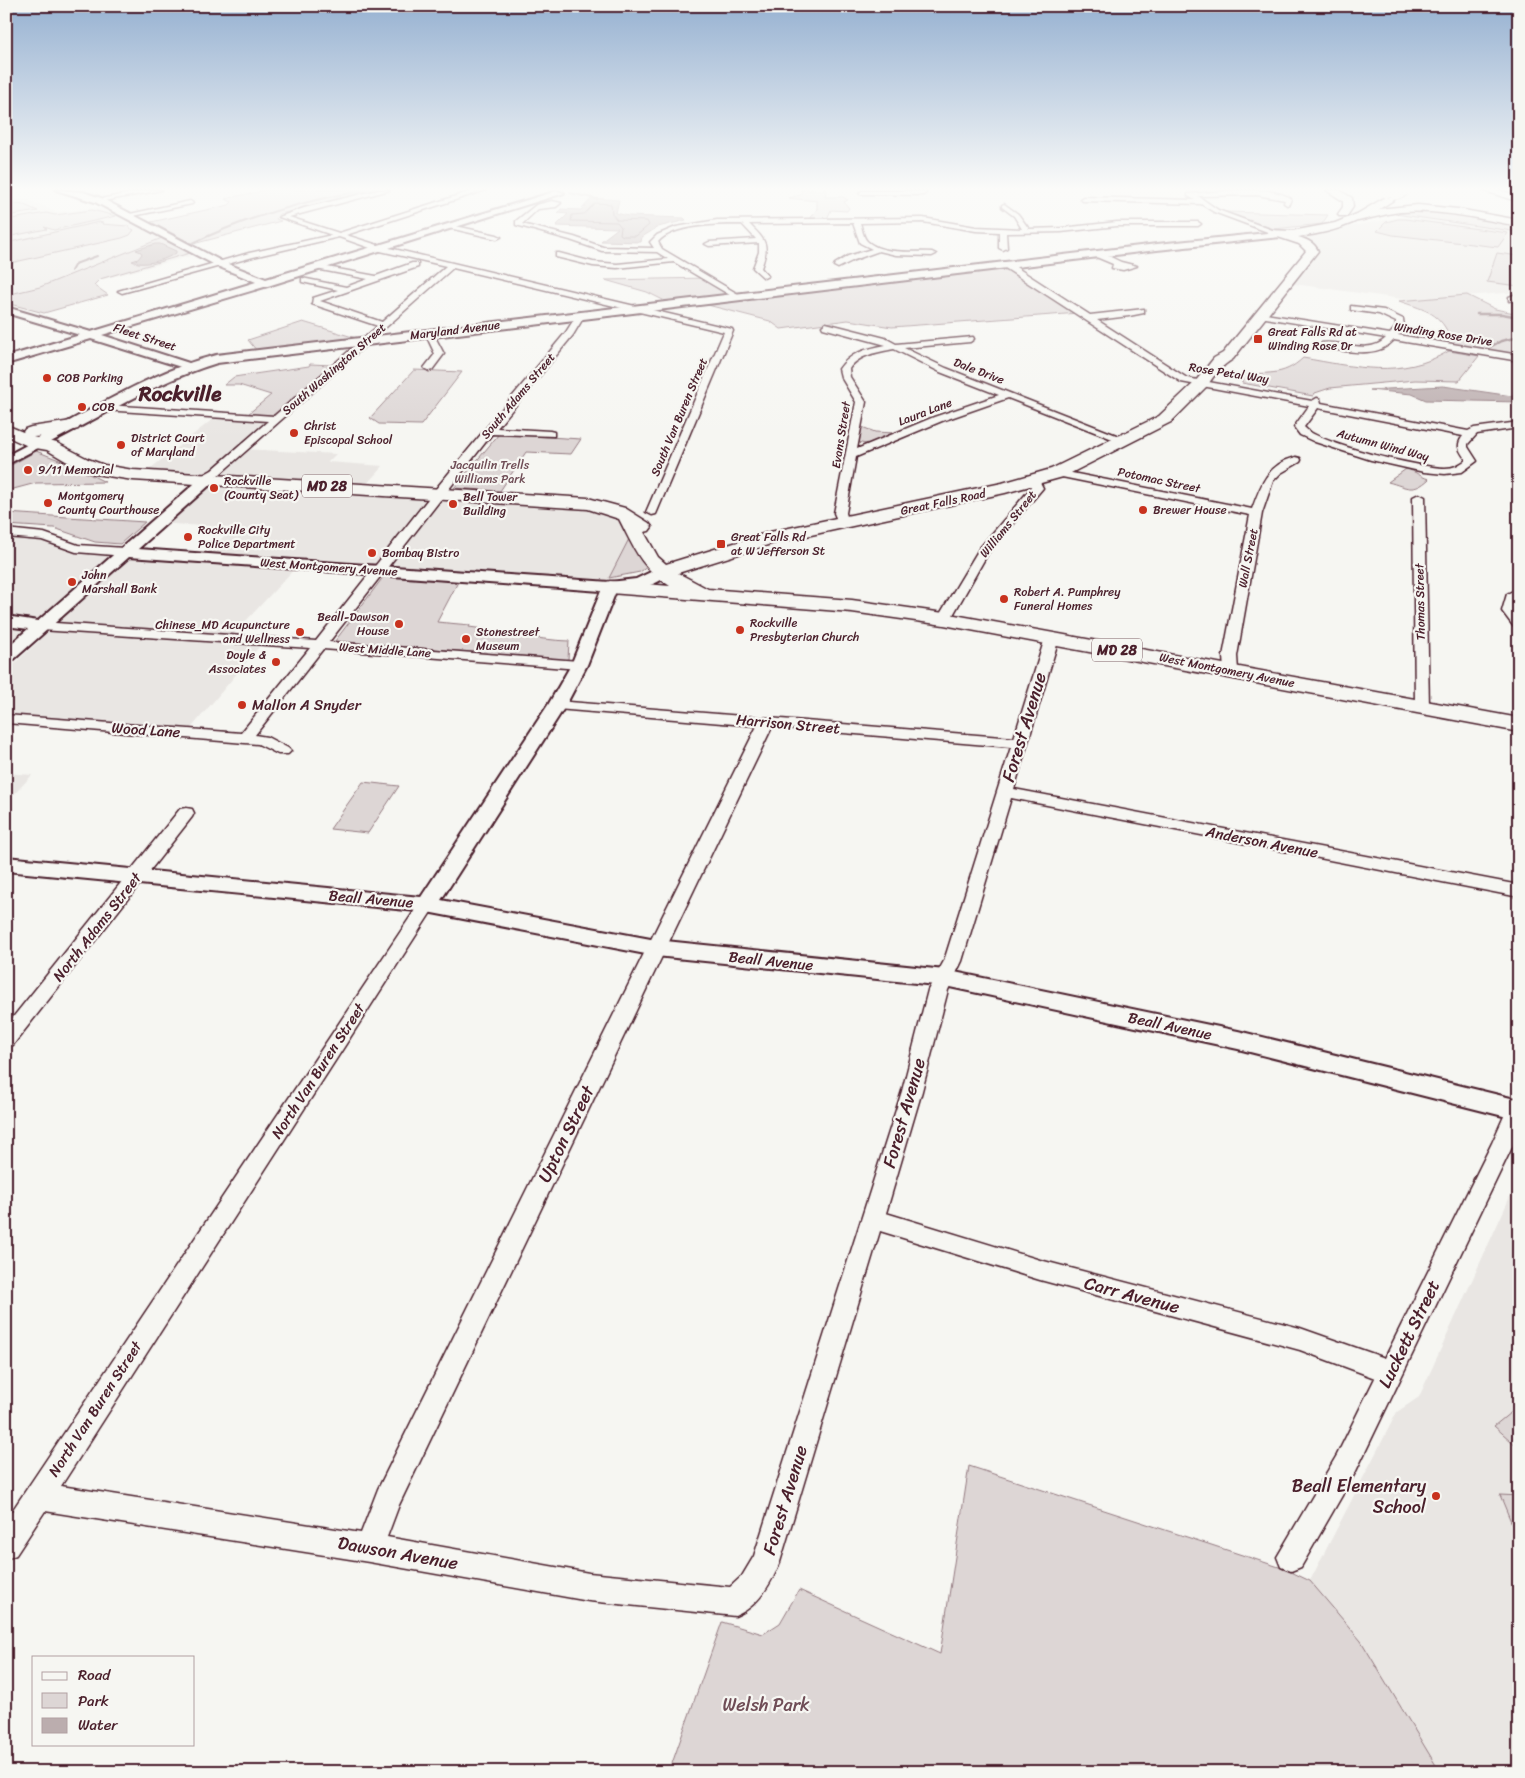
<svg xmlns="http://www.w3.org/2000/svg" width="1525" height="1778" viewBox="0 0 1525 1778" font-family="Sriracha,sans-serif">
<rect width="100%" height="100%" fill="#f6f6f2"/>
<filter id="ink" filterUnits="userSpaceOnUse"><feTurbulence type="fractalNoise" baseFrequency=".02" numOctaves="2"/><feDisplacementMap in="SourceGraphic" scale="10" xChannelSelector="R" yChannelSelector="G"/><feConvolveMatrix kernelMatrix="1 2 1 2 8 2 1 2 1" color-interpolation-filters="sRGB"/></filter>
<g filter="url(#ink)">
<path fill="#e9e6e3" d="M6 199 29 200 56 212 103 207 136 224 191 256 70 288 12 307H6Z
M1411 215 1519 230V292L1409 300 1287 283 1312 251 1290 238Z
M218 415 277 419 243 449 336 454 328 462 383 466 363 488 498 496 621 514 630 537 609 579H549L298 565 230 638 264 641 187 733 19 720 6 732V671L39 641 14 642 6 649V533L33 535 76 548 202 558 232 528 159 523 206 481 141 476Z
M6 773 32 775 6 803Z
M1519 1177V1772H1440L1248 1701 1397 1412 1419 1397Z"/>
<path fill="#ddd6d5" stroke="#947a80" d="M266 190H387L279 214 276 219 281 221 193 244 151 222 229 205 232 202 225 199C239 195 252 194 266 190Z
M801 190H826L825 197H843L848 200 844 202 849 208 847 211 831 210 827 219H810L817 209V201L788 198 801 195Z
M6 203 24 205 38 211 6 216Z
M92 210 116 216 54 230 44 227 47 229 6 237V220L46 213 55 215Z
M1418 211 1442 212 1519 225V232L1395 214Z
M1226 212 1328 215 1322 224 1274 229Z
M1398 219H1405L1508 233 1498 247 1393 235 1377 231 1386 222Z
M99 222 103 223 102 224 127 226 134 230 130 235 122 238 6 264V243Z
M162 238 190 253 100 279 94 285 108 295 44 313 6 303V295L40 287Z
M1497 253 1519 256V286L1487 282Z
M1005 264 1079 313 892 327 848 320 781 329 770 321 692 301 671 304 647 292 605 280 708 278 736 296Z
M1467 295 1495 309 1519 314V357L1441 346 1449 335C1439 311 1421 309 1399 301Z
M303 322 356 338 257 351 248 340Z
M1449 351 1479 356 1459 381 1415 380 1330 388 1315 393 1313 396 1242 383 1241 375C1267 371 1282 378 1303 358 1355 367 1401 379 1449 351Z
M310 364 332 365 274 415 248 414 271 395 239 385H224L234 377 309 366Z
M414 370 462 372 421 425 379 424 370 418Z
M862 427 875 432 895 433C884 438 870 448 859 442Z
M499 434 581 439 571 454 526 452 500 491 454 488Z
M36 451 67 463 105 482 36 483 6 491V468Z
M1406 469C1416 471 1420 477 1429 479 1413 494 1407 487 1388 482Z
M6 513 145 522 120 544 95 542 54 528 6 525Z
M630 537 647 567 640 572 609 578Z
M384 576 458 582 437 622 470 625 469 627C503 631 535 640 569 641L568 660 335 641Z
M363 782 399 786 368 833 330 829Z
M1516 1408 1519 1409V1448L1494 1426Z
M969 1466 1285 1569 1310 1581 1361 1641 1440 1772H669L722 1622 763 1634 780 1623 799 1590 940 1654Z
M1500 1495 1519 1496V1541Z"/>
<path fill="#bbadae" stroke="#8e747a" d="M592 198 619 200 616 213 628 216 684 218 686 220 658 227 642 237 641 242 601 241 618 228 556 226 568 214 557 213 561 209 581 210Z
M155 244H160L176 251V253C165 260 143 267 132 261L138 259 142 254 141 252 136 250Z
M1443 386 1519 397V402L1426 400 1412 394 1369 390Z"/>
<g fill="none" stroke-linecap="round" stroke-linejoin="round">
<path stroke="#77585f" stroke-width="1" d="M595 203 611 204 612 214 617 220 647 221 649 225 636 236H623L620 234 621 227 617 222 571 221 572 215 584 214Z"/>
<path stroke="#8e747a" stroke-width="2" d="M570 193 597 199
M191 244C247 217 305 200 367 190
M71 271 75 264 97 256"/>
<path stroke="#8e747a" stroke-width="2.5" d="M1477 314H1502L1519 317
M1486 349 1501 341 1519 337"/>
<g stroke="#4a1f2b" stroke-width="3">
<path id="minor" d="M146 190H162L98 202 95 200Z
M378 190H390L289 217 339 233 475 190H486L346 235 381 246 732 329 733 331 656 514 652 515 646 512 724 332 453 268 220 474 203 482H195L194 480 212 470 268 421 104 410 102 408 107 405 274 416 378 326 312 304 313 298 338 290 302 282V278L346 287 368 279 316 269V265L376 276 412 263H418V267L320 301 382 322 446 266 376 250 339 237 253 257 122 293 118 291 249 253 332 235 279 217 304 208Z
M862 191H923L926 193 923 195 860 194 859 193Z
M1226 191C1245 191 1275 187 1291 199L1289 204 1287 205 1284 203 1285 200 1257 195 1198 196 1218 210 1275 231 1276 232 1273 234 1214 212 1201 204 1083 201 1080 199 1083 197 1195 200 1188 196V194Z
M190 201 193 203 192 204 128 217 125 215Z
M552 201 561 203 556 207 538 209 522 224 574 237 603 247 654 248 650 242 657 235 676 227 717 220 923 218 976 227 1022 229 1014 216 1002 207V205L1004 204 1018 214 1029 229 1061 228 1117 222H1198L1201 224 1198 226H1117L1061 232 1006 233 1007 248 1003 250 999 248V232L976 231 923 222 860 223C862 228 863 237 867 241 882 255 913 251 932 252L936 254 932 256 896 255 879 251 854 260 838 268 834 266 835 264 848 256 872 249 860 243 853 223 749 224C766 241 770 244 761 268L768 276 764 278 753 268 759 252V243L709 246 705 244 709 242 756 239 742 224C720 224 673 224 658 242L662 249 738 294 739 296 735 298 674 262 617 268 593 266 556 257V253H559L593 262 617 264 668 259 657 252 602 251 570 240 516 225V221L536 205Z
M451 225 497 235 501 237 497 239 449 228V226Z
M1094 252H1100L1121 262 1137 266 1123 270 1112 268 1113 264 1094 256Z
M1002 262H1008L1090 315 1144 309V313L1129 316 1097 320 1187 378 1312 401 1317 398 1320 399 1321 403 1468 431 1474 428 1519 422V428L1477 434 1468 444V447L1477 461 1462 472 1445 474 1424 472 1371 460 1315 442 1300 435 1294 427 1309 406 1181 382 1002 266ZM1318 408 1463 436C1455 446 1460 451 1466 460 1459 465 1454 468 1445 468 1421 468 1318 444 1304 427Z
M1519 293V298L1509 301V297Z
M1351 306 1384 310 1403 319 1404 328 1398 335 1519 355V361L1394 340C1377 359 1348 351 1325 348L1321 345 1322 343C1343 340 1368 356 1386 338L1260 317 1256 315 1260 313 1390 334 1396 327V322L1379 314 1351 310Z
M578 313 585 315 573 335 497 428 550 431 554 432V436L492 434 329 642 579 661 586 665 584 668 579 669 323 649 255 735 267 737 288 748 291 751 288 754H278L258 744 245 743 6 723V715L241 733 310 648 41 630 34 626 41 622 316 641 439 485 566 332Z
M826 323 885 338 896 344 973 337 974 339 970 342 904 348 946 368 1129 440 1128 442H1120L1008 398 942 421 856 457 846 513 849 523 843 526 839 525 834 513 856 402 841 377 839 369C851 352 866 349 886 345L823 328 822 326ZM894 349 940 372 999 395 934 417 857 449 866 402 850 377 849 369C858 355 878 352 894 349Z
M429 330 433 333 444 354 432 370 429 371 424 368 435 354 425 333Z
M1296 457 1300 458 1301 460 1300 462 1281 473 1273 481 1262 513 1237 656 1238 671 1231 675 1224 671 1223 656 1250 515 1057 476 1052 473 1057 470 1252 509C1261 484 1268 464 1296 457Z
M1034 477 1038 478 1043 488 988 553 949 622H939L937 619 979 549 1031 488 1029 480Z
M1419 494 1425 497 1429 707 1427 710H1417L1415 707 1413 497Z
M6 529 44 533 78 545 125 548 131 552 125 556 76 552 42 540 6 537Z
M1519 588 1516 611 1519 615V628L1514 627 1502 611 1507 594Z
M1052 634 1059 638 1014 789 1519 885V897L1011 798 962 961 948 990 922 1091 886 1213 1040 1260 1300 1328 1385 1358 1492 1143 1509 1105 1512 1099 1519 1097V1131L1514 1143 1355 1473 1301 1567 1291 1571 1281 1567 1277 1557 1337 1455 1375 1378 1300 1350 1040 1280 880 1231 780 1562C771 1584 758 1607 735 1616L589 1601 369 1562 45 1511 16 1555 6 1559V1520L421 901 427 899 433 901 436 905 433 909 61 1486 361 1533 378 1489 757 726 557 709 552 708 550 705 552 702 557 701 1014 738 1045 638ZM772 727 1011 747 944 961 928 990 902 1091 754 1556 742 1576 730 1587 589 1573 387 1537 399 1505Z
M186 808 192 809 194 813 192 817 13 1045 6 1047V1026L180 809Z"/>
</g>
<g stroke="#4a1f2b" stroke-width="4">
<path id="tertiary" d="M56 190 83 192 101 198 223 262 266 279 557 191 564 193 271 285 102 335 192 364 194 366 192 368H184L91 339 6 364V357L80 335 6 313V307L91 332 256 282 217 266 95 202Z
M36 440 40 441 42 444 40 447 6 465V456Z
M207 476 212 477 214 480 212 483 138 549 610 582 636 579 657 569H667L670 572C659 587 633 589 616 591L587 665 566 705 441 900 656 940 945 970 1238 1031 1519 1100V1120L1238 1049 945 986 656 956 427 912 6 871V857L421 897 548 705 571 665 601 591 129 557 12 661 6 662V648L28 629 6 626V616L38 621 202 477Z"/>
</g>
<g stroke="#4a1f2b" stroke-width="4">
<path id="secondary" d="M1277 232 1281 233V237L1157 250 217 363C154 382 100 418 41 447H31L29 444 31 441C92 411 149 372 216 355L1157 244Z"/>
</g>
<g stroke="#4a1f2b" stroke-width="3">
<path id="primary" d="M1396 191 1401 194 1400 196C1362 220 1344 231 1298 237 1306 239 1315 243 1318 251L1233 359C1221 366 1214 375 1207 386L1171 422 1063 477 1005 493 774 543 678 573 708 589 852 600 944 613 1519 718V732L944 625 852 612 610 593 603 591 600 587 603 583 610 581 670 586C641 568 634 548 619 519L588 509 133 480 95 474 76 467 47 450 30 447 6 436V425L23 432 25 429 31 427 72 421 78 423 80 426 78 429 48 436 33 437 57 443 88 459 104 465 133 470 588 498 625 508 649 523 652 527 649 531 644 532 658 557 666 564 770 532 1002 483 1051 469 1159 416 1195 382 1214 358 1223 353 1306 251 1299 244 1269 234 1268 232 1269 230 1292 231 1335 223 1357 214Z"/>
</g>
<g stroke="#4a1f2b" stroke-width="3">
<path id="motorway" d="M1326 190H1339L1352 198 1353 207 1347 216H1339L1338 214 1343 207V201Z
M1482 190H1499L1519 196V202Z
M1418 205 1458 209 1519 220V226C1480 219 1440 209 1400 212 1385 214 1372 218 1358 221L1353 218 1354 216 1378 209Z"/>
</g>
<use href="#minor" fill="#f6f6f2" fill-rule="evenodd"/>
<use href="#tertiary" fill="#f6f6f2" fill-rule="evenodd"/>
<use href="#secondary" fill="#f6f6f2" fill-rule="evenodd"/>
<use href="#primary" fill="#f6f6f2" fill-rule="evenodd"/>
<use href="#motorway" fill="#f6f6f2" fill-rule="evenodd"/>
<g stroke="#4a1f2b" stroke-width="12" stroke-linecap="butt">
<path id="primary-bridge" d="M1396 194 1405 190"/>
</g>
<g stroke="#4a1f2b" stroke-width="12" stroke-linecap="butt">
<path id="motorway-bridge" d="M1386 192 1393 190"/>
</g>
<use href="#primary-bridge" stroke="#f6f6f2" stroke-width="11"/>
<use href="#motorway-bridge" stroke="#f6f6f2" stroke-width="11"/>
</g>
</g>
<linearGradient id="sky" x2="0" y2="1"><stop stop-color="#96b1d1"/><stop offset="0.43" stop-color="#fbfbf9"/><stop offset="1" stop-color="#fbfbf9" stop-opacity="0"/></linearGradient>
<rect width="1525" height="439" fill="url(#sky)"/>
<g fill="#c8321e" stroke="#f6f6f2" stroke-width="2">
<rect x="1253" y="334" width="10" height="10" rx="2.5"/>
<circle cx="47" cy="378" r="5"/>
<circle cx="82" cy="407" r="5"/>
<circle cx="294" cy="433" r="5"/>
<circle cx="121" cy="445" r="5"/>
<circle cx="28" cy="470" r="5"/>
<circle cx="214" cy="488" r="5"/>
<circle cx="48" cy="503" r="5"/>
<circle cx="453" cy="504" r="5"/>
<circle cx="1143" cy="510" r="5"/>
<circle cx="188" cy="537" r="5"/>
<rect x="716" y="539" width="10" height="10" rx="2.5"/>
<circle cx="372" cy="553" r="5"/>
<circle cx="72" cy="582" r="5"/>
<circle cx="1004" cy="599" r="5"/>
<circle cx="399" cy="624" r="5"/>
<circle cx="740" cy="630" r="5"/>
<circle cx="300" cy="632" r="5"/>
<circle cx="466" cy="639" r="5"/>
<circle cx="276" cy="662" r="5"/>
<circle cx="242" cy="705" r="5"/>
<circle cx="1436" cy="1496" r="5"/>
</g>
<g text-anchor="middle" stroke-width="4.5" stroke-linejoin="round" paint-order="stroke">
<g font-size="12" fill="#4a1f2b" stroke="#f6f6f2">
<text transform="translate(455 330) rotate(-7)" y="4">Maryland Avenue</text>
<text transform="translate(1443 334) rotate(9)" y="4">Winding Rose Drive</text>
<text transform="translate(145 337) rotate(18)" y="4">Fleet Street</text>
<text transform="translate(334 369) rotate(-41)" y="4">South Washington Street</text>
<text transform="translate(979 371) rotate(21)" y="4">Dale Drive</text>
<text transform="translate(1229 373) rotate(9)" y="4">Rose Petal Way</text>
<text transform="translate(518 396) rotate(-50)" y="4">South Adams Street</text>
<text transform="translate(925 412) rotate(-21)" y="4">Laura Lane</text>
<text transform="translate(679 417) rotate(-67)" y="4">South Van Buren Street</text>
<text transform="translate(841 435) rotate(-81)" y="4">Evans Street</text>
<text transform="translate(1383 445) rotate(15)" y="4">Autumn Wind Way</text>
<text transform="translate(1159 480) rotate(12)" y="4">Potomac Street</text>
<text transform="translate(943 502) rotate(-12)" y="4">Great Falls Road</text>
<text transform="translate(1008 524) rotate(-51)" y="4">Williams Street</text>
<text transform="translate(1248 558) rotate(-79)" y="4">Wall Street</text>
<text transform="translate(329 567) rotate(4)" y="4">West Montgomery Avenue</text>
<text transform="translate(1420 602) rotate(-91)" y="4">Thomas Street</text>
<text transform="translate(385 650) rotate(4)" y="4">West Middle Lane</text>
<text transform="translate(1227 670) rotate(11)" y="4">West Montgomery Avenue</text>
</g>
<g font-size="12" fill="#4a1f2b" stroke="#f6f6f2" text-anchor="start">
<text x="1268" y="336">Great Falls Rd at<tspan x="1268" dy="14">Winding Rose Dr</tspan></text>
<text x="57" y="382">COB Parking</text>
<text x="92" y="411">COB</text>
<text x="304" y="430">Christ<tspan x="304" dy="14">Episcopal School</tspan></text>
<text x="131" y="442">District Court<tspan x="131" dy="14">of Maryland</tspan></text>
<text x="38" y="474">9/11 Memorial</text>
<text x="224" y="485">Rockville<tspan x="224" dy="14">(County Seat)</tspan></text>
<text x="58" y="500">Montgomery<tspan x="58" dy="14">County Courthouse</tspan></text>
<text x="463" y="501">Bell Tower<tspan x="463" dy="14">Building</tspan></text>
<text x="1153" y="514">Brewer House</text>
<text x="198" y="534">Rockville City<tspan x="198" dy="14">Police Department</tspan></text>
<text x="731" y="541">Great Falls Rd<tspan x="731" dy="14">at W Jefferson St</tspan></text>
<text x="382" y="557">Bombay Bistro</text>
<text x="82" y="579">John<tspan x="82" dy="14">Marshall Bank</tspan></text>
<text x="1014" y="596">Robert A. Pumphrey<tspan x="1014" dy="14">Funeral Homes</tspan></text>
<text x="389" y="621" text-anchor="end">Beall-Dawson<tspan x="389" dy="14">House</tspan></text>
<text x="750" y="627">Rockville<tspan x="750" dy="14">Presbyterian Church</tspan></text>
<text x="290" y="629" text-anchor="end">Chinese_MD Acupuncture<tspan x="290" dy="14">and Wellness</tspan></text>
<text x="476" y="636">Stonestreet<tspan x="476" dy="14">Museum</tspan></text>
<text x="266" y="659" text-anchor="end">Doyle &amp;<tspan x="266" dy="14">Associates</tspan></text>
</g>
<g font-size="12" fill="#6f4d56" stroke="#f6f6f2">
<text x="490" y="469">Jacquilin Trells<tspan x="490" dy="14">Williams Park</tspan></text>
</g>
<g fill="#f6f6f2" stroke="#7e6067" stroke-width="1">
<rect x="302" y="474.5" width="50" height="23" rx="4"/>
<rect x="1092" y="638.5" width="50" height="23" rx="4"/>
</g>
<g font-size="14" font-weight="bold" fill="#4a1f2b">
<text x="327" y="491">MD 28</text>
<text x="1117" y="655">MD 28</text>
</g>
<g font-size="15" fill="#4a1f2b" stroke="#f6f6f2" text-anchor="start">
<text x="252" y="710">Mallon A Snyder</text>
</g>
<g font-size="15" fill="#4a1f2b" stroke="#f6f6f2">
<text transform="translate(788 724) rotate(5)" y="5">Harrison Street</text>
<text transform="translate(146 730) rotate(4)" y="5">Wood Lane</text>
<text transform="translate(1262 842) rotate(11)" y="5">Anderson Avenue</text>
<text transform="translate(371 899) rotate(5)" y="5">Beall Avenue</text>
<text transform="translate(97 927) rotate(-52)" y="5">North Adams Street</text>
<text transform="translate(771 961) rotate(6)" y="5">Beall Avenue</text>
<text transform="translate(1170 1026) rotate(12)" y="5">Beall Avenue</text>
<text transform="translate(318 1071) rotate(-57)" y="5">North Van Buren Street</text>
<text transform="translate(95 1409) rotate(-57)" y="5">North Van Buren Street</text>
</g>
<g font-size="18" fill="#4a1f2b" stroke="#f6f6f2">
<text transform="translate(1024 727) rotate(-73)" y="6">Forest Avenue</text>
<text transform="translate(904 1113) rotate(-74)" y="6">Forest Avenue</text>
<text transform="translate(566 1134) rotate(-64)" y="6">Upton Street</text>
<text transform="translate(1132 1295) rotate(15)" y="6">Carr Avenue</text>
<text transform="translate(1409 1334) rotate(-64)" y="6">Luckett Street</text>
<text transform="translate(785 1500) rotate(-73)" y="6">Forest Avenue</text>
<text transform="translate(398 1553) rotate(10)" y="6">Dawson Avenue</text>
</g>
<g font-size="18" fill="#4a1f2b" stroke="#f6f6f2" text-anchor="end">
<text x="1426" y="1492">Beall Elementary<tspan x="1426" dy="21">School</tspan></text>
</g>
<g font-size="18" fill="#6f4d56" stroke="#f6f6f2">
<text x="766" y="1711">Welsh Park</text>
</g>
<g font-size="21" font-weight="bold" fill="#4a1f2b" stroke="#f6f6f2">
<text x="180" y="401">Rockville</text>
</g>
</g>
<rect width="1525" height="1778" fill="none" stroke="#f6f6f2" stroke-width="25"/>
<rect x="12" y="12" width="1500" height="1753" fill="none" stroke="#4a1f2b" stroke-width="2" filter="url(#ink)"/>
<rect x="32" y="1656" width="162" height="90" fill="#f6f6f2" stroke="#b1a0a2"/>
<rect x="42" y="1672" width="25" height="8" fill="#f6f6f2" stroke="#b1a0a2"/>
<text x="78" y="1680" font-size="15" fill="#4a1f2b">Road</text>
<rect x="42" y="1693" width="25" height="15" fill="#ddd6d5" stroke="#b1a0a2"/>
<text x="78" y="1706" font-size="15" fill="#4a1f2b">Park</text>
<rect x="42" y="1718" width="25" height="15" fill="#bbadae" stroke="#b1a0a2"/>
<text x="78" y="1730" font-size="15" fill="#4a1f2b">Water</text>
</svg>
